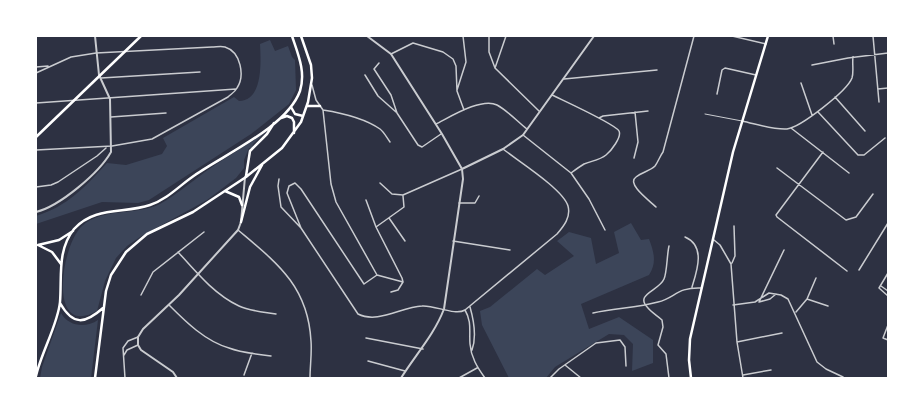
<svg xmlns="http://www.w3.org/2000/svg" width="924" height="414" viewBox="0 0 924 414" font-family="Barlow,sans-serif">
<rect width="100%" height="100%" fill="#2d3142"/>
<path fill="#3c4559" d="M270 40 275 51 288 46 292 57 295 60 296 90 289 104 251 134 149 200 138 203 102 202 36 224V216C68 206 85 187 107 163L126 165 162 154 167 146 163 138 234 97 239 101C263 101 261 62 260 44Z
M266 132 253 144 252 148H249L244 160V168L236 178 207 200 140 237 127 246 116 258 105 281 97 311C47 339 61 245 82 226 103 207 137 216 160 204 176 195 190 183 205 172 224 158 246 146 266 132Z
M631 223 641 240 649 239C654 252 657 263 649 275L581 304 589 329 619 317 653 340V363L632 371 633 344 624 335 609 334 555 367 546 378H509L482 325 480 311 490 307 537 269 545 275 574 256 557 241 569 232 591 238 596 264 619 253 614 232Z
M61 313C69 327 86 328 98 320L91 378H40L42 367Z"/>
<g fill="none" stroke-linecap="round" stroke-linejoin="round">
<path stroke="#caccd0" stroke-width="1" d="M705 114 742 121"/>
<path stroke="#caccd0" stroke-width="1.5" d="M489 36V52L495 68 539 111
M732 36 766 44
M833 36 834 44
M873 36 879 102
M391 54 413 43 443 52 453 59 456 66 457 91 464 110
M379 63 374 69 391 95 397 113 418 145 422 147 441 134
M812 65 848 58 888 53
M36 67 48 66
M495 68 506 36
M36 73 71 57 96 53 212 47C216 47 221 46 225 47 241 52 245 76 237 88 235 92 231 94 228 97L152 139 112 146 36 150
M365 75 378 96 396 112
M101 78 200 72
M564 79 657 70
M801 83 812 115
M312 85 316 100 323 110C342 113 364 118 380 129 384 132 387 138 390 142
M878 89 888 88
M457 90 466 62 463 36
M717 94 722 70 725 68 756 75
M552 95C562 100 615 124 619 131 622 137 611 151 606 155 600 160 591 161 584 164 579 167 575 170 571 173
M835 97 865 131
M36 103 236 89
M323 110 331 184 336 202 377 275 403 282 402 278 376 227 366 200
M818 112 858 155H864L885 138
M111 117 166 113
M599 118 603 116 648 111
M742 121C756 124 773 130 787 129 801 127 847 91 852 78 854 72 852 63 853 57
M436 124C450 117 482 97 497 105 508 111 518 122 527 129
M791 128 849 173
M523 135 571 173 589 199 605 230
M823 152 776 215 777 217 847 271
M634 158 638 142 635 112
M777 168 846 220 856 217 873 194
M279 179 278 186 281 207 301 228 358 314C378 324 401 307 422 306 435 305 455 316 465 310L557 234C564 226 571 217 568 206 563 189 518 161 503 149
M380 183 392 194 403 195 462 169
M36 187 51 185 58 182 97 156 106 148
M459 203H475L479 196
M656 207C650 201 626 184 636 177 642 172 650 171 655 166 658 162 660 156 663 152L694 36
M389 218 405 241
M376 227 404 207 403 196
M301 228 287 193 289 186 295 183 301 189 364 284 377 275
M238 230C277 263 308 286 311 341 312 353 310 366 310 378
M685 237C706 246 697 271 692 287
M714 240 720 245 731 264 737 342 743 378
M453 241 510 250
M178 252C196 272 215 295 239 306 249 311 264 312 276 314
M732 263 735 256 734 226
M859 270 888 223
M888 273 879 288 888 296
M881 286 888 291
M391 292 398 290 403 282
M141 295 153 272 204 232
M807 299 828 306
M755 302 769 293 781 295 788 299 817 362 826 369 843 377
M759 302 784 250
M759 302 770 299 776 294
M169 305C186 322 205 341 229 348 242 353 258 354 271 356
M733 305 755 302
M470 307C474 321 477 336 472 350
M465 310C472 322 469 331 470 344 471 357 477 367 485 378
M796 312 807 299 816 278
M593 313C614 308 637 308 658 302 675 298 677 287 701 288
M888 325 883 338 888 340
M366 338 423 349
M737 342 782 333
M124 355 127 350 138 345
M368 361 405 371
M565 365 581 378
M244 375 252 353
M743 375 771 370
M125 378 123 348 128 341 138 337
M459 378 477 368
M550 378 559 369 596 343 620 340 625 347 626 366
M669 378 666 354 658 345 663 327 662 320C658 316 652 313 648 308 634 294 659 291 664 279 667 273 667 254 669 246"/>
<path stroke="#caccd0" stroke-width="2" d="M367 36 391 54 442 134 462 169 463 179 444 309C434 335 416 354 401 378
M462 169 503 149 523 135 594 36
M36 212C60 206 99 173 111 152L110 99 99 75 95 36
M177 378 173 372 141 350 138 345V337L143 329 179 295 238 230 241 222 245 177"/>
<path stroke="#fff" stroke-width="2.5" d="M36 137 141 36"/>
<path stroke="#fff" stroke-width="2.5" d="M307 106H320
M291 107 295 114 303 116
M281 118 287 116 292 118 294 122V133
M246 176 250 151 267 134 274 123
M225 191 239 197 242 205
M241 222 250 187 262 165
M38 245 59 240 73 231
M38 245 52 252 61 264
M60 303C73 326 85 324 103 308
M36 376C41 353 58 324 60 302 62 277 57 250 74 229 95 206 124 214 150 205 168 199 180 185 195 175 225 154 287 127 300 91 306 72 298 54 292 36
M95 378 106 291 111 275 126 252 147 234 193 212 246 177 282 148 301 122 308 102 312 78 311 65 301 36
M691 378 689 360 690 339 733 152 768 36"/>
</g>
<rect width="924" height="414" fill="none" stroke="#ffffff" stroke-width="74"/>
</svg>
